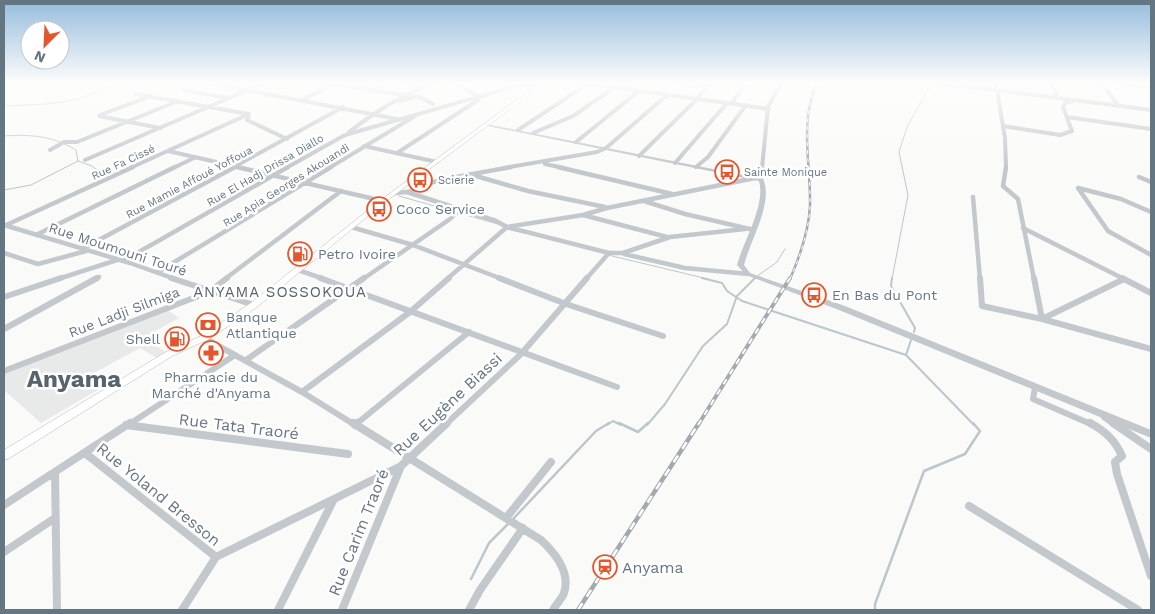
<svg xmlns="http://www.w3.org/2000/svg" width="1155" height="614" viewBox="0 0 1155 614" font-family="'Work Sans',sans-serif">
<rect width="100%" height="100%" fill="#fafaf8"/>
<path fill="#e8e9e9" d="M166 309 179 318 143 338 166 352 157 358 140 348 94 373 108 384 41 423 4 390V373Z"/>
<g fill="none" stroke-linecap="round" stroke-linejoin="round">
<path stroke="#bbc7cb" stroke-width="1" d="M4 106C41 104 81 106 112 83
M4 136C30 134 53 136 76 150L78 161 92 166 105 176
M4 190 31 185 78 161
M399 196 498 224
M507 229 524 233
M608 255 708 279
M753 279 777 262 785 249
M892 279 908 195 899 152 907 127 927 91 938 84"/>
<path stroke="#bbc7cb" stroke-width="2" d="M702 278 722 283 727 291 742 301 906 355
M892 278 891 286 915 328 914 332
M911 340 906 355 974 425
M607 425 613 421 621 425
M647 425 665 404 703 346 727 324 737 296 755 278"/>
<path stroke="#bbc7cb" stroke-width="2.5" d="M619 423 638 432 648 423
M513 519 596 431 609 423
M471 579 489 543 510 522
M875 610V604L924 471 965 454 980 431 973 423"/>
<g stroke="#b5babe" stroke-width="1">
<path id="primary" d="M540 83H545L385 202 257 307 207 340 172 356 8 459 4 460V450L166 352 201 336 251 303 381 200Z"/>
</g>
<path stroke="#c3c8cc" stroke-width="4" d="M210 83 397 119
M329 83 404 95
M406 83 424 86
M455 83 477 96
M584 83 769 109
M676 83 706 87
M934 83 997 90 1005 138 1006 168
M996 83 997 90 1151 110
M1052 83 1057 97
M1101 83 1118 105
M1119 83 1151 87
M184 90 228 98
M374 91 388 83
M135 94 249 114 247 120 287 139
M304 99 333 84
M400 101 418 96 433 104
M732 103 745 83
M100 115 148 97
M99 116 160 128
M1067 117 1151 129
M1003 126 1060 135 1072 131 1063 107 1065 103 1073 101
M518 130 589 83
M349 132C375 112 402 94 434 83
M533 133 573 116 615 87
M576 142 639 91
M364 146 437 162
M50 150 64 142H77L178 101
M168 151 243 168
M397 153 478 100
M639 156 697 99 709 83
M85 160 264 83
M675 163 727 103
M545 164 564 168
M696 167 708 157 746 105
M130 168 249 114
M173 168 196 157
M232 168 343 107
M286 168 345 135 523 84 539 86
M329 168 415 116
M504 168 597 152 606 148 667 95
M762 168 768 107 781 83"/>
<path stroke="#c3c8cc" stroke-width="4.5" d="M237 167 383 201
M558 167 672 194
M1006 167 1003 186 1018 199 1034 279
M476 176 528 191 605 207
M1139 177 1151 182
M761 180 762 167
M1078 188 1108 231 1151 255
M1078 188 1121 199 1151 212
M408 192 439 180 511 167
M394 193 407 192 496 221 507 227 609 253H623L670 237 745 229
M973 197 980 279
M644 201 685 214 754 230
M583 215 667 237
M4 225 130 263 175 279
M4 226 133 167
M351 227 413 245 502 279
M1023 228 1124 279
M36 235 175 167
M82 249 235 167
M4 253 38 264 86 251
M624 254 685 268 748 274
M123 261 288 167
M298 270 324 279
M158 272 331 167
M58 279 117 260
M95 279 99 277
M225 279 341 191
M363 279 450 219 459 210
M447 279 507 227 583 215 607 208 755 178
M586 279 609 253"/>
<path stroke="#c3c8cc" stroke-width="6" d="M171 278 254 305
M320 278 617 387
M499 278 566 304 663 336
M980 278 982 306 1042 319 1151 349
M1034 278 1042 319
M1122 278 1151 293
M4 297 61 278
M1042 319 1124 279
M4 329 97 278
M204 338 302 392 355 425
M246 360 364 278
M4 371 209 292 227 278
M1035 387 1033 399 1093 425
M302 392 410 312 449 278
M1104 417 1115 425
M128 425 235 355
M355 425 469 332
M445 425 521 354 587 278"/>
<path stroke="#c3c8cc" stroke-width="8" d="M353 423 541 540C555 553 571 572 564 593 562 599 556 604 553 610
M1090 423C1105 431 1115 440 1122 456L1115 462 1117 474 1151 576
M1113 423 1151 449
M126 425 348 454
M355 425 357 423
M85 453 216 557 182 610
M55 472 57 610
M4 505 130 423
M969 506 1138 610
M506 518 551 462
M4 552 55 518
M216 557 401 466 447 423
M278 610 333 501
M342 610 401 466
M469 610 480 590 523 528"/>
<path fill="#c3c8cc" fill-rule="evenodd" d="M486 124 763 179C774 202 750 241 744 265L750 273 845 306 1151 430V438L839 310 746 275 737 265C743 242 766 205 759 181L488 126H486Z"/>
<use href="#primary" fill="#fff" fill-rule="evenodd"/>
<g stroke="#a2aab0" stroke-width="2.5">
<path id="rail-far2" d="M790 279C800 256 809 231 810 205 811 164 799 122 817 83"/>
</g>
<g stroke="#a2aab0" stroke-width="4">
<path id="rail-far1" d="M698 425 790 278"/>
</g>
<g stroke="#a2aab0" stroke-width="4.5">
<path id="rail" d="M578 610 699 423"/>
</g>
<use href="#rail-far2" stroke="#fff" stroke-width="1" stroke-dasharray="4" stroke-linecap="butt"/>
<use href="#rail-far1" stroke="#fff" stroke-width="2" stroke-dasharray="6" stroke-linecap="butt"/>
<use href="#rail" stroke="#fff" stroke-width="2.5" stroke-dasharray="8" stroke-linecap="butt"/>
</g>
<linearGradient id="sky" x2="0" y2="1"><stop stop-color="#96bcdc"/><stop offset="0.49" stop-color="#fdfdfc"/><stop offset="1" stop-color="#fdfdfc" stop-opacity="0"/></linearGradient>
<rect width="1155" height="169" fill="url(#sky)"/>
<defs>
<g id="bus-ring" transform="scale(1.25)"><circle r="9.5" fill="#fff" stroke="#e4572e" stroke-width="1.5"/><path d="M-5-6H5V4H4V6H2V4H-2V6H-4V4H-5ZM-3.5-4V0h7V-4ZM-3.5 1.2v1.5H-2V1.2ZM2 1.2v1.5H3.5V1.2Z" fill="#e4572e"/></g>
<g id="fuel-ring" transform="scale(1.25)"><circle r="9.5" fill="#fff" stroke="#e4572e" stroke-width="1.5"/><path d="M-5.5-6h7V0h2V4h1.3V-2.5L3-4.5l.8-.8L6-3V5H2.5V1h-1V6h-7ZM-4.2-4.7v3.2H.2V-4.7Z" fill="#e4572e"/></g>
<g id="bank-ring" transform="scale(1.25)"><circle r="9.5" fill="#fff" stroke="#e4572e" stroke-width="1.5"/><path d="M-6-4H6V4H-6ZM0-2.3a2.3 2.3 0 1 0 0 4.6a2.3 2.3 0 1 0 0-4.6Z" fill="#e4572e"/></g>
<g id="pharmacy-ring" transform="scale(1.25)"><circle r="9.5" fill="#fff" stroke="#e4572e" stroke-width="1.5"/><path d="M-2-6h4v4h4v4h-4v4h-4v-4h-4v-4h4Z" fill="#e4572e"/></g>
<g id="station-ring" transform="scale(1.25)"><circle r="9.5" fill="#fff" stroke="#e4572e" stroke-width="1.5"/><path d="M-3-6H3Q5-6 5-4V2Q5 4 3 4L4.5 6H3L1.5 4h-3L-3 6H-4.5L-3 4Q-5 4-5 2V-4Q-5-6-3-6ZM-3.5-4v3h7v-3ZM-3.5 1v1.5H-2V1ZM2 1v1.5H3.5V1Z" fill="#e4572e"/></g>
</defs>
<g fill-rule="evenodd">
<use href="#bus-ring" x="727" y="172"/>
<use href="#bus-ring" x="420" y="180"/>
<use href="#bus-ring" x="379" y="209"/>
<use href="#fuel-ring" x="300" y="254"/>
<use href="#bus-ring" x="814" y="295"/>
<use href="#bank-ring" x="208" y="325"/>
<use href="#fuel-ring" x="177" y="339"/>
<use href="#pharmacy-ring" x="211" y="353"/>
<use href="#station-ring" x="605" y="567"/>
</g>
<g text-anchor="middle" stroke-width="5" stroke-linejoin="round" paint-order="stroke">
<g font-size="11" fill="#657683" stroke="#fff">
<text transform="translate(123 162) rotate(-25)" y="4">Rue Fa Cissé</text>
<text transform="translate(265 170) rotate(-30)" y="4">Rue El Hadj Drissa Diallo</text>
<text transform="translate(189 182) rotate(-28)" y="4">Rue Mamie Affoué Yoffoua</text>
<text transform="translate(286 185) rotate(-32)" y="4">Rue Apia Georges Akouandi</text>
</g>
<g font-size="11" fill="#657683" stroke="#fff" text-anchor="start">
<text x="744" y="176">Sainte Monique</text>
<text x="438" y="184">Scierie</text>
</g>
<g font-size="14" fill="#657683" stroke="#fff" text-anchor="start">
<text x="396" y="214">Coco Service</text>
<text x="318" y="259">Petro Ivoire</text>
<text x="832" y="300">En Bas du Pont</text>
<text x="226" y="322">Banque<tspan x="226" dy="16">Atlantique</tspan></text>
<text x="160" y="344" text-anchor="end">Shell</text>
<text x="211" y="382" text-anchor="middle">Pharmacie du<tspan x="211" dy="16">Marché d'Anyama</tspan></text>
</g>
<g font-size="14" fill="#657683" stroke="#fff">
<text transform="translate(118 249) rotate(18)" y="5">Rue Moumouni Touré</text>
<text transform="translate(124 312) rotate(-21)" y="5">Rue Ladji Silmiga</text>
</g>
<g font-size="15" letter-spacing="1" fill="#57646e" stroke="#fff">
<text x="280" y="297">ANYAMA SOSSOKOUA</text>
</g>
<g font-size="16" fill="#657683" stroke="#fff">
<text transform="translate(447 404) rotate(-43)" y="6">Rue Eugène Biassi</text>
<text transform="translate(239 426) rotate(7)" y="6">Rue Tata Traoré</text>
<text transform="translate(159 494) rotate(39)" y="6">Rue Yoland Bresson</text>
<text transform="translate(358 532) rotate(-68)" y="6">Rue Carim Traoré</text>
</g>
<g font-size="16" fill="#657683" stroke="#fff" text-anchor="start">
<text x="622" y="573">Anyama</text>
</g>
<g font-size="24" font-weight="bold" fill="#57646e" stroke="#fff">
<text x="74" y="387">Anyama</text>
</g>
</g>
<rect width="1155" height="614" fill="none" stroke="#657683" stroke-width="10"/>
<g transform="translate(45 45) rotate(204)"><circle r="24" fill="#ffffff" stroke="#c1c8cd"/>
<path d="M0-4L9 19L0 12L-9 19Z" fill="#e4572e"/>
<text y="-8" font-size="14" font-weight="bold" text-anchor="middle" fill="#657683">N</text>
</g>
</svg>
